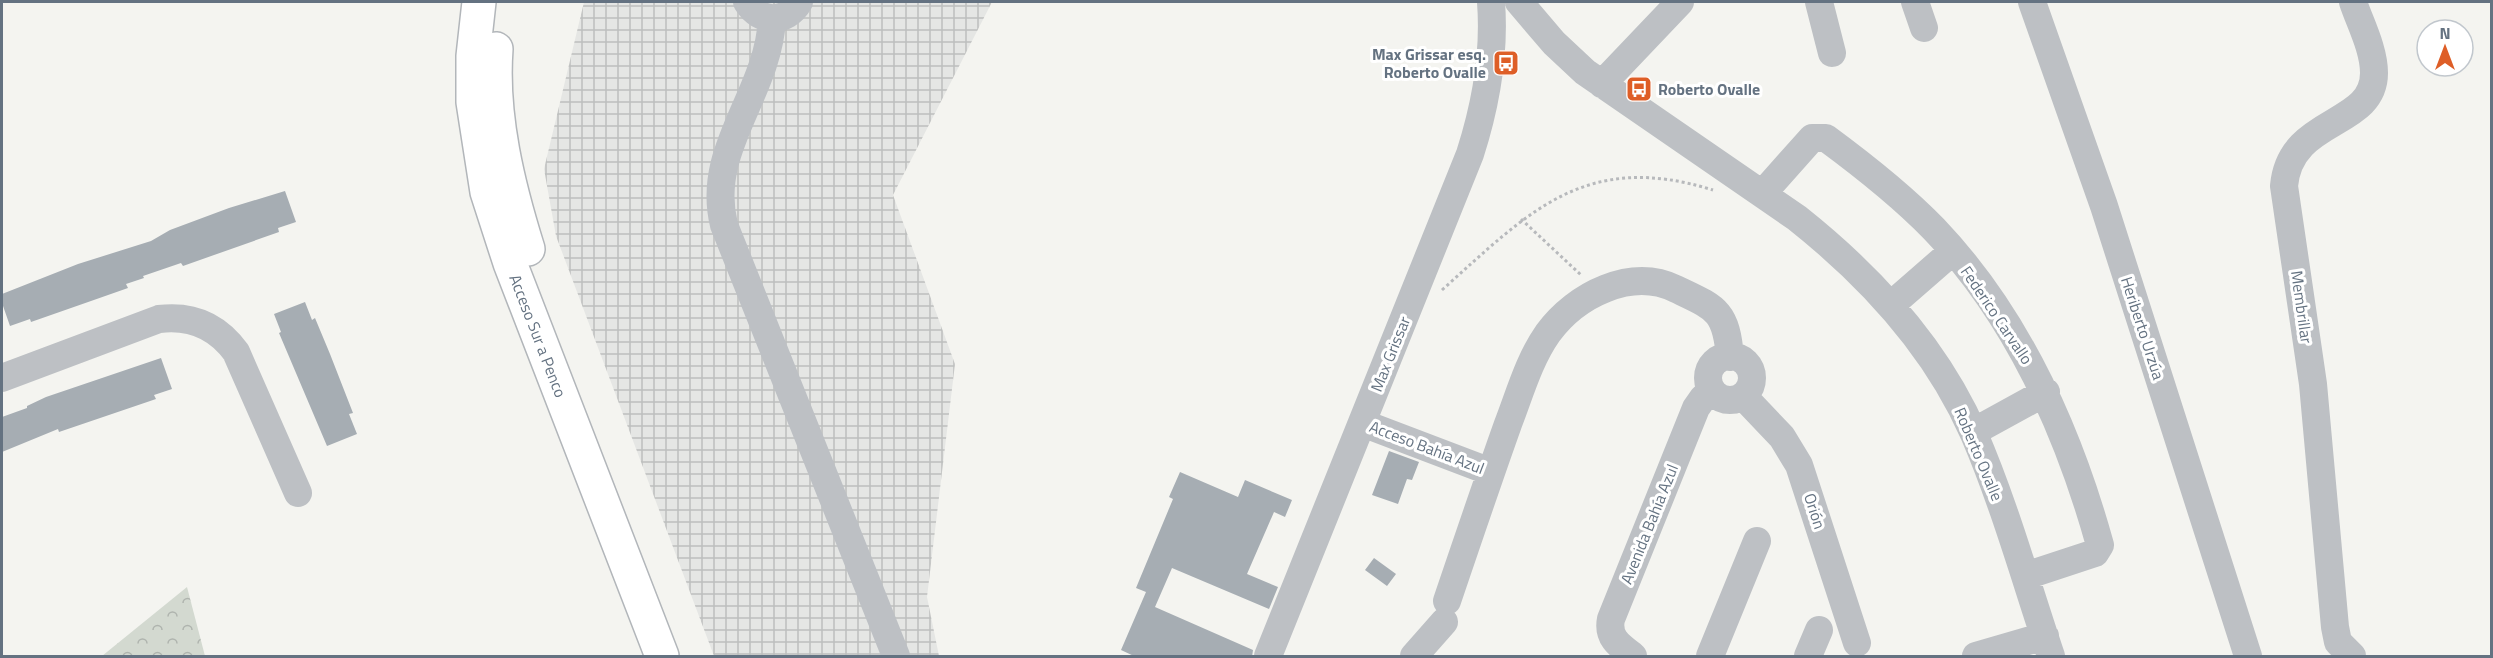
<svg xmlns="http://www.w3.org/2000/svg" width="2493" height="658" viewBox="0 0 2493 658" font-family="'Titillium Web',sans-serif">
<defs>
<pattern id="industrial-grid" width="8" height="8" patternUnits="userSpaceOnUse" patternTransform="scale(1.5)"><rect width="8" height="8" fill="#e5e6e4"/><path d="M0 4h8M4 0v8" fill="none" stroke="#bdbfbe"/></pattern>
<pattern id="forest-crowns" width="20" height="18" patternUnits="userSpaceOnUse" patternTransform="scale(1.5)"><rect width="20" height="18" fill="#d3d9d0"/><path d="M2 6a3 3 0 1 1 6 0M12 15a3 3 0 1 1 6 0" fill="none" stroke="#afb4ae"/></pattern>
</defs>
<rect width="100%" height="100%" fill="#f4f4f0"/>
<path fill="url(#industrial-grid)" d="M584 2H992L893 195 955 364 927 597 939 656H714L556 236 544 169Z"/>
<path fill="url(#forest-crowns)" d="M187 587 205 656H102Z"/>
<path fill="#a6adb3" d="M285 191 296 222 278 228 279 232 183 266 181 263 143 276 144 278 126 284 128 288 91 301 31 322 30 319 10 326 2 303V294L78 264 151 241 170 230 229 208Z
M305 302 312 320 315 318 330 354 353 413 349 414 357 434 327 446 279 333 281 332 274 314Z
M161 358 172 389 154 395 156 399 59 432 58 429 2 452V417L27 408V406L46 397Z
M1389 451 1419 462 1412 480 1407 479 1398 504 1372 495Z
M1180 472 1238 497 1245 480 1292 500 1285 517 1274 512 1247 574 1278 587 1269 609 1172 568 1155 607 1253 650 1252 657H1136L1121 650 1146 592 1136 588 1173 499 1169 497Z
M1374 558 1396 574 1387 586 1365 570Z"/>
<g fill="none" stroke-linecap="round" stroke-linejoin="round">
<g stroke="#b2b6ba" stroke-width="36">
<g id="major">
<path id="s1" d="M479 2 473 56V102L487 192 510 263 662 656"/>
<path d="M496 49C491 116 508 185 528 249"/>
</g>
</g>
<path stroke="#b7b9bc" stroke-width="3" stroke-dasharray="3 3" stroke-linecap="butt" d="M1521 219 1581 275
M1442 290C1529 212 1585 150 1713 190"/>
<path stroke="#bdc0c4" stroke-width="28" d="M747 2C760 23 786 24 799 2
M1519 2 1554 43 1585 72 1797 218C1870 276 1936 347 1974 434 2005 506 2026 582 2051 656
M1819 2 1832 53
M1915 2 1924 28
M2032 2 2104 206 2248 656
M772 19C768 95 705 149 724 225L896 656
M1602 84 1680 2
M1763 193 1812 138H1826C1864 166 1901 195 1934 229 2018 317 2068 430 2100 545L2095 553 2025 576
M1891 305 1953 251
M1708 378a22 22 0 1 1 44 0a22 22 0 1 1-44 0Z
M2 378 159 319C191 315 217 326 236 352L298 493
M1743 396 1782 437 1799 465 1857 643
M1362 423 1491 472
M1973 432 2046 392
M1447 601C1467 542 1487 483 1508 424 1520 393 1529 360 1548 333 1576 295 1631 267 1676 289 1716 308 1726 310 1730 357
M1268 656 1470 154C1486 104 1495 54 1491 2
M1414 656 1444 622
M1633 656C1620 646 1607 638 1611 619L1696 408 1703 398 1712 391
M1710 656 1757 541
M1808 656 1819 630
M1976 656 2045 636
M2352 656 2338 642 2335 627 2313 384 2284 186C2290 116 2374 128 2374 73 2374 49 2360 23 2353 2"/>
<use href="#major" stroke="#fff" stroke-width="33"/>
</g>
<defs>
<g id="bus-square" transform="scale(1.35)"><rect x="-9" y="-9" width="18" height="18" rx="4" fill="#de5e27" stroke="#fff"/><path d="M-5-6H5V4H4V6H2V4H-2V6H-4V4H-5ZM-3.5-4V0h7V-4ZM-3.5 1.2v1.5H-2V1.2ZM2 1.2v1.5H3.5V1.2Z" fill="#fff"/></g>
</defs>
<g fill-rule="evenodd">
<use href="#bus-square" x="1506" y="63"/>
<use href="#bus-square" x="1639" y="89"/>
</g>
<g text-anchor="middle" stroke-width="6" stroke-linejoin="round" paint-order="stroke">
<g font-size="16" font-weight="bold" fill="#647281" stroke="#fff" text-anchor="end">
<text x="1486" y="60">Max Grissar esq.<tspan x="1486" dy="18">Roberto Ovalle</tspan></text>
<text x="1658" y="95" text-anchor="start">Roberto Ovalle</text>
</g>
<g font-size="16" fill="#647281" stroke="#fff">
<text transform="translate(2302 307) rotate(82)" y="6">Membrillar</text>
<text transform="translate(1997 315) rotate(56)" y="6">Federico Carvallo</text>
<text transform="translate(2143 328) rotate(72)" y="6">Heriberto Urzúa</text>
<text dy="6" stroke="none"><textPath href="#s1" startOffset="344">Acceso Sur a Penco</textPath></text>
<text transform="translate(1390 354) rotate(-68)" y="6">Max Grissar</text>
<text transform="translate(1427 447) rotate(21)" y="6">Acceso Bahía Azul</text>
<text transform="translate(1979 454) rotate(67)" y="6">Roberto Ovalle</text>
<text transform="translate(1815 511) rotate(72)" y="6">Orión</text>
<text transform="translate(1649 524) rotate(-68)" y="6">Avenida Bahía Azul</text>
</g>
</g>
<rect width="2493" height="658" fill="none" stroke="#647281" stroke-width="6"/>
<g transform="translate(2445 48)"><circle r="28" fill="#ffffff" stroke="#c1c7cd" stroke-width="1.5"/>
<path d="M0-4.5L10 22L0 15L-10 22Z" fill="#de5e27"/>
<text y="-9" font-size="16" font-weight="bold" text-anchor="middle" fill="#647281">N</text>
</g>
</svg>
